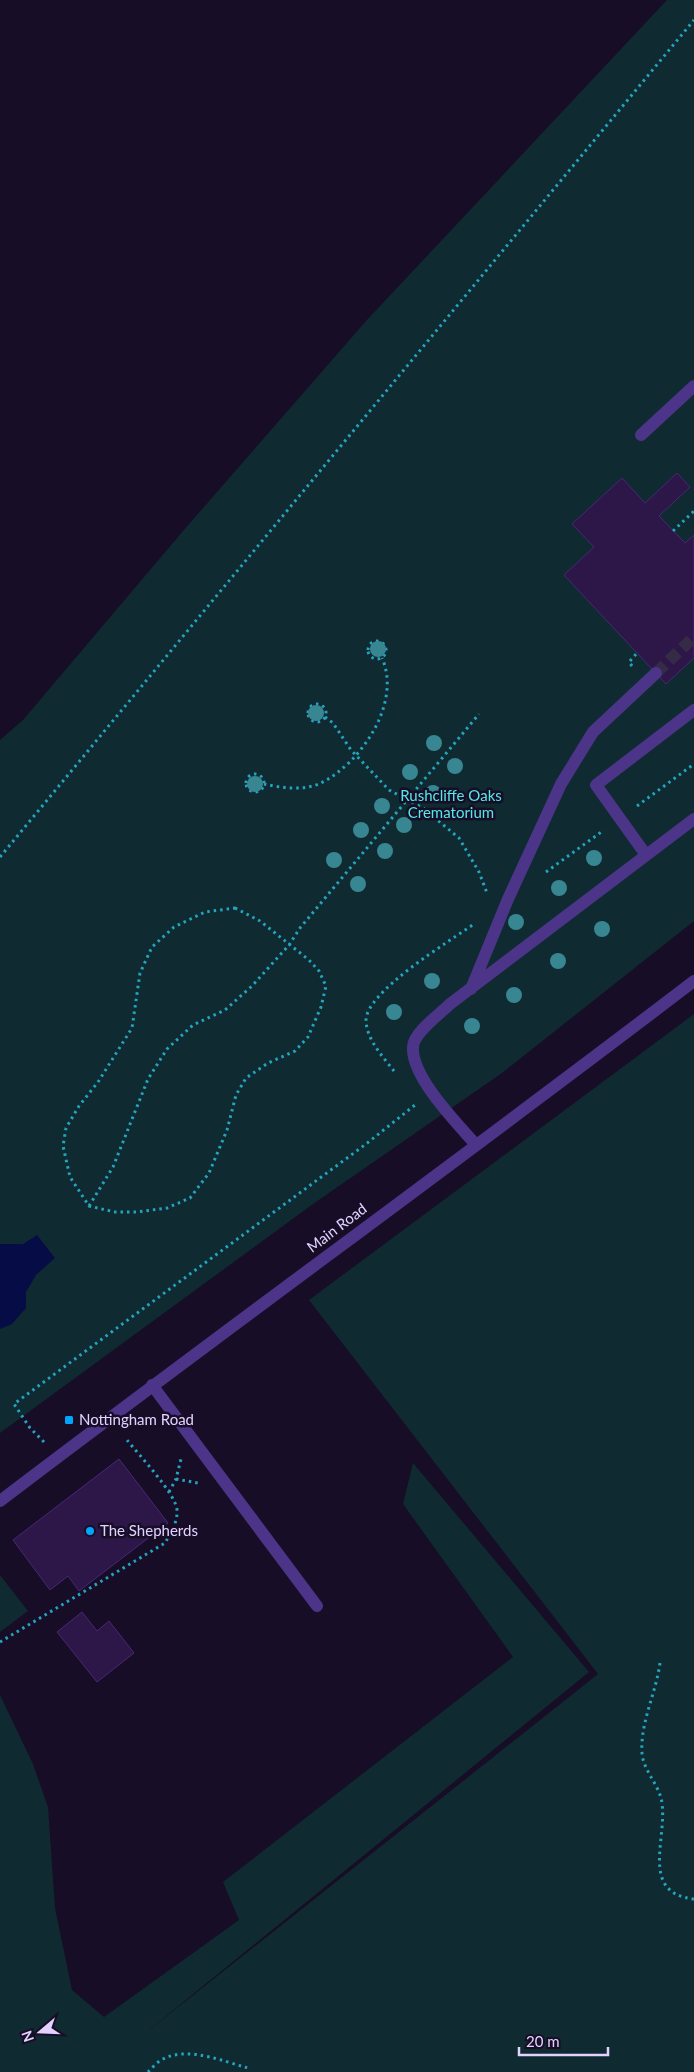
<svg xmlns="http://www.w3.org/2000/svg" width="694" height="2072" viewBox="0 0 694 2072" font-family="Lato,sans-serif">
<rect width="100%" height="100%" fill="#170d26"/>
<path fill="#0f2a30" d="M667 0H694V921L502 1073 313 1204 0 1433V740L23 720 183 531 366 321Z
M694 1014V2072H0V1695L33 1764 48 1807 55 1908 72 1990 104 2017 239 1920 223 1882 513 1657 403 1504 413 1463 589 1672 143 2035 598 1674 309 1300Z
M0 1575 28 1611 0 1632Z"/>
<path fill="#060d46" d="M37 1235 55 1258 36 1275 26 1292V1308L12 1324 0 1329V1244H23Z"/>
<path fill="#2d1748" stroke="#4a2776" d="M677 473 690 487 659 516 685 543 694 535V658L666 684 564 575 594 547 572 524 622 478 645 503Z
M119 1459 168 1523 79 1591 68 1576 50 1590 13 1540Z
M82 1612 97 1631 109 1621 134 1653 97 1682 57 1632Z"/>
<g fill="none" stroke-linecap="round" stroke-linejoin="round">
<path stroke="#352b47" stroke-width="12" stroke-dasharray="12 6" stroke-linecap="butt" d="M656 673 694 637"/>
<path stroke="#25a4c0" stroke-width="3" stroke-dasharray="2.5 4" stroke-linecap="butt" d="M673 531 694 511
M368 650a9 9 0 1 1 18 0a9 9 0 1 1-18 0Z
M632 666 629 662 637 653
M308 713a9 9 0 1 1 18 0a9 9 0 1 1-18 0Z
M325 717 333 723 351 750 389 790 423 808 459 838 479 872 487 893
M246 783a9 9 0 1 1 18 0a9 9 0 1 1-18 0Z
M264 784C281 788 304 791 321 783 361 763 402 703 382 658
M637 806 694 764
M0 857 694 20
M546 872 604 830
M235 908 260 921 309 960 319 971 326 986 321 1007 308 1037 295 1051 268 1063 246 1078 236 1095 227 1130 209 1173 190 1198 167 1208 137 1212H115L89 1206 70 1177 63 1146 66 1128 79 1106 98 1082 132 1028 140 973 152 947 174 927 205 912Z
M394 1071C383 1057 367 1040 366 1021 365 992 450 941 474 924
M89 1206 113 1167 148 1079 167 1049 193 1025 225 1010 252 986 289 945 300 928 479 714
M44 1442 30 1428 14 1404 366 1144 415 1105
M176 1479 198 1483
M169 1492 176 1479 181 1459
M0 1642 165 1543C170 1534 178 1522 177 1510 176 1494 138 1454 127 1440
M660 1663C656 1693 640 1723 642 1753 643 1769 657 1783 661 1798 670 1834 637 1893 694 1899
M148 2072C152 2068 157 2062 163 2059 188 2046 222 2061 248 2068"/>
<path stroke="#4c3489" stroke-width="12" d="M641 435 694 386
M646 855 596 785 694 710
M471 989 508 899 561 784 593 732 656 673
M476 1145C457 1123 411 1077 413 1047 413 1033 440 1014 450 1004L694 819
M152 1385 317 1606
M0 1501C230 1326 464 1157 694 981"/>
</g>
<g fill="#388691">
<circle cx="378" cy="649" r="8"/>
<circle cx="316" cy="713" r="8"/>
<circle cx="434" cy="743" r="8"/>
<circle cx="455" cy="766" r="8"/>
<circle cx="410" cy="772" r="8"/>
<circle cx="255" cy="784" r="8"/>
<circle cx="433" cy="793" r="8"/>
<circle cx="382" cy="806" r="8"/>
<circle cx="404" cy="825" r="8"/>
<circle cx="361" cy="830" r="8"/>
<circle cx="385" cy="851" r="8"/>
<circle cx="594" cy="858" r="8"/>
<circle cx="334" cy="860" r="8"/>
<circle cx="358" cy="884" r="8"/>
<circle cx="559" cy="888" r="8"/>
<circle cx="516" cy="922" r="8"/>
<circle cx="602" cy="929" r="8"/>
<circle cx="558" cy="961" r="8"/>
<circle cx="432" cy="981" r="8"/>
<circle cx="514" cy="995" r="8"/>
<circle cx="394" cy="1012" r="8"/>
<circle cx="472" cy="1026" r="8"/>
</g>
<g fill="#00a6fd" stroke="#170d26" stroke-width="2">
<rect x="64" y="1415" width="10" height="10" rx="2.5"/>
<circle cx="90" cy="1531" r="5"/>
</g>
<g text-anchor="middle" stroke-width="5" stroke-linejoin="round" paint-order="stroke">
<g font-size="15" fill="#53e9e8" stroke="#170d26">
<text x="451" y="801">Rushcliffe Oaks<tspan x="451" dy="17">Crematorium</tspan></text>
</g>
<g font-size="15" fill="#e2d2ff" stroke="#170d26">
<text transform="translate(337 1228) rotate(-37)" y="5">Main Road</text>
</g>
<g font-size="15" fill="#e2d2ff" stroke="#170d26" text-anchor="start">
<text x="79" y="1425">Nottingham Road</text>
<text x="100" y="1536">The Shepherds</text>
</g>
</g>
<g transform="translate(40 2032) rotate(251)" stroke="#170d26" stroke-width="4" paint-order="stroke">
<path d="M0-4L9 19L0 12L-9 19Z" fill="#e2d2ff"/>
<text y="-8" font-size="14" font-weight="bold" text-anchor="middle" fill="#e2d2ff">N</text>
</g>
<path d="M519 2047v8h89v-8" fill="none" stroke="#e2d2ff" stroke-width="2.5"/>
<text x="526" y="2047" font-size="15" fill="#e2d2ff" stroke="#170d26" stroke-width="4" paint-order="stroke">20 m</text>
</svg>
